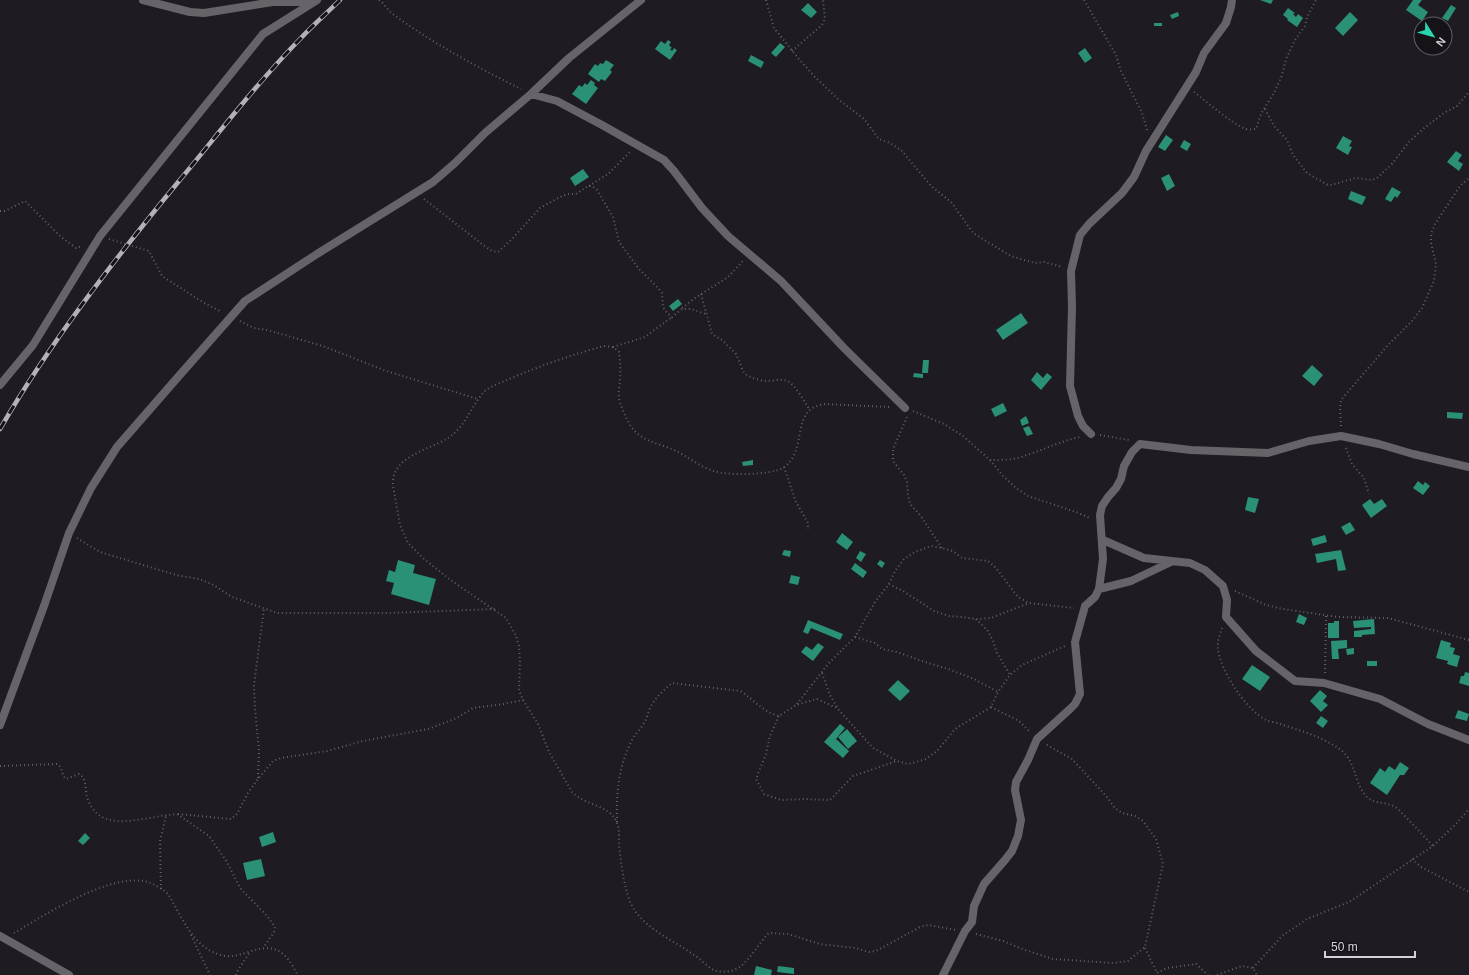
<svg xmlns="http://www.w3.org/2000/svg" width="1469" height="975" viewBox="0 0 1469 975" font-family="Arial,sans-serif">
<rect width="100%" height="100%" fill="#1e1b22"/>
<path fill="#2a9076" d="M1260 0H1273L1271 4Z
M1413 0H1422L1418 5 1428 12 1422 21 1406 10Z
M808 3 817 12 811 18 801 10Z
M1451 5 1456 8 1448 21 1442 18Z
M1288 8 1295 13 1293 14 1296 17 1298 14 1303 18 1297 27 1287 20 1288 19 1283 15Z
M1178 12 1179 16 1172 19 1170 15Z
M1350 12 1358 20 1343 36 1335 28Z
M1154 23H1162V26H1154Z
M668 40 671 42 669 45 672 48 670 49 672 51 674 48 677 50 670 60 655 49 661 41 665 44Z
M780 43 785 47 776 57 771 53Z
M1085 48 1092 58 1085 63 1078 53Z
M751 55 764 62 761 68 748 61Z
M606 60 614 65 610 70 612 72 605 81 601 79 599 82 588 74 595 64 598 66 600 63 603 64Z
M591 80 595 83 594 85 598 88 586 104 572 94 579 85 582 87 585 83 587 85Z
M1166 135 1173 140 1165 151 1158 147Z
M1343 136 1352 141 1349 146 1352 147 1348 155 1336 148Z
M1184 140 1191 144 1187 151 1180 147Z
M1456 151 1462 155 1458 161 1463 164 1459 171 1447 162Z
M583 169 589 177 575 186 570 178Z
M1169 174 1175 186 1167 191 1161 178Z
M1392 187 1401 192 1397 198 1395 196 1391 202 1385 199Z
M1351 191 1366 197 1362 205 1348 199Z
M678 299 682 304 673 311 669 306Z
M1021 313 1028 323 1003 340 996 330Z
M923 360H929L928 373H922Z
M1312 365 1323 375 1314 386 1302 376Z
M1037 372 1043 378 1047 373 1052 377 1041 390 1031 380Z
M914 373 923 374V378L913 377Z
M1003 403 1007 411 995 417 991 409Z
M1447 412 1463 413 1462 419 1447 418Z
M1026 416 1029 423 1022 426 1020 420Z
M1029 426 1033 434 1027 436 1023 428Z
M753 460V465L743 466 742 462Z
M1418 481 1423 485 1425 482 1430 486 1423 495 1413 488Z
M1248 497 1259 499 1255 513 1245 510Z
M1370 499 1374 504 1382 499 1387 506 1371 518 1362 505Z
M1350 522 1355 530 1346 535 1341 527Z
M842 533 853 542 847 550 836 542Z
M1325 535 1327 542 1313 546 1311 539Z
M784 550 791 551 790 557 782 555Z
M1341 550 1346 570 1338 571 1336 559 1317 563 1315 554Z
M860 551 866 554 861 562 856 558Z
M398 560 415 565 413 573 436 579 429 605 391 594 394 583 386 581 389 570 395 572Z
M880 560 885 563 882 568 877 564Z
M855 563 867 572 863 578 851 569Z
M791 575 800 577 798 585 789 583Z
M1299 614 1307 618 1304 625 1296 622Z
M1374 619 1375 634 1362 635V637H1354V631L1371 629V627L1354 628 1353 621Z
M808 620 843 634 840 640 811 628 808 634 803 632Z
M1334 621H1339V638H1328V623H1334Z
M1347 640V648L1338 649 1339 659H1332L1331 641Z
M1441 640 1451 643 1450 647 1455 648 1453 654 1460 656 1457 667 1447 664 1448 661 1436 658Z
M818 643 824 647 813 661 801 652 806 646 812 650Z
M1354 648V654L1347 655 1346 649Z
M1367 661H1377V666H1367Z
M1252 665 1270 677 1260 691 1242 679Z
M1465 672 1469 673V686L1459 683 1461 676H1464Z
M898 680 910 691 900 701 888 690Z
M1320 690 1327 696 1323 701 1328 705 1321 712 1310 701Z
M1458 710 1469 714 1467 721 1455 718Z
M1321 716 1328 721 1323 728 1316 723Z
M840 724 845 728 836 739 849 751 843 758 824 742Z
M847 729 857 741 848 749 838 737Z
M1400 762 1409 768 1404 775H1400L1387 795 1370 783 1380 768 1385 772 1389 766 1395 770Z
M273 832 276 842 262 847 259 837Z
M85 833 90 838 83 845 78 841Z
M261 859 265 876 247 880 243 863Z
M756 966 772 970 771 975H754Z
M778 966 794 968V974L777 972Z"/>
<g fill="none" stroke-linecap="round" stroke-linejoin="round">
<path stroke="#636167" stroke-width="2" stroke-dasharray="1 3" stroke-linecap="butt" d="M379 0C385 4 388 11 394 15 434 44 477 67 521 89
M766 0 774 28 798 58 815 77 839 100 864 119 879 139 890 143 902 151 931 186 951 202 973 233 1011 256 1021 259 1035 263 1044 262 1063 267
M1084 0 1116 55 1121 71 1142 113 1147 130
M792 51 822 25 825 19 823 0
M1194 92C1207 102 1232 124 1246 129 1250 130 1253 129 1256 129L1261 114 1275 91 1282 75 1286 59 1295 40 1305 26 1307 17 1316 0
M1265 109 1274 126 1287 140 1293 155 1307 173 1328 185H1331L1356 178 1372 180 1377 178 1391 165 1409 142 1423 129 1444 113 1457 106 1469 92
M589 186 608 174 630 152
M424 199 482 244 492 251 498 252 512 239 540 208 562 196 568 194H576L588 186H592L597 190 613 217 619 242 639 269 659 289 662 293 663 307 667 313 672 317 682 309H691L706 314
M0 211H5L25 201 61 237 76 248 82 246
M109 239 149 251 162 276 204 303 222 312
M701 294 712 334 722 340 736 354 744 373C751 378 760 381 768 381 774 381 780 378 787 381 795 384 805 403 810 410
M682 308 695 298 728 277 743 261
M240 321 254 328 267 330 323 346 386 371 478 399
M613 347 645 337 672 317
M889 407 825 404C820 405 815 406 811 409 794 423 805 453 783 468 770 475 728 476 714 471 700 467 687 456 674 450 658 443 640 441 630 425 627 420 619 403 619 397 618 391 620 385 620 379 621 370 620 361 619 352L613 347 604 346C571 355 539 366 507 380 500 383 491 386 485 391 471 405 466 427 448 438 429 450 390 457 393 486L400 525 408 543 424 559 452 581 506 618 516 636 519 646 520 660 519 690 523 700 538 724 549 752 572 792C584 805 609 805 616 821 620 828 619 838 619 845 621 864 623 880 629 899 639 927 672 939 694 955 701 959 708 968 716 971 722 972 728 972 734 970 748 965 758 943 769 933L788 934 820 944 855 948 869 952 876 951 920 927 928 925 956 930
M913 411 944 424 963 436 990 460C1001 460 1014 460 1024 456 1043 450 1061 441 1080 437
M907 417 893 449V461L904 475 907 482 908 495 910 504 920 515 942 548
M1341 426 1340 407 1341 400 1388 345 1412 321 1422 308 1434 281 1436 264 1431 243V234L1435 224 1460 186 1469 178
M1100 435 1129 440
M1346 448 1352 464 1364 478 1369 494
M990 460 1003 476 1016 488 1028 496 1076 512 1090 518
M784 467 796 502 808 523V530
M77 538 100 552 176 575 199 579 212 584 232 597 277 613H388L495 609
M889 584 903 591 934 611 949 616 962 617 976 619 991 618 1029 603
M1235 591 1266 605 1283 609 1338 617 1388 618 1469 640
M976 619 988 631 993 641 997 653 1010 675
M1222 628C1220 634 1217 642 1218 649 1220 670 1246 710 1266 720 1270 722 1276 722 1280 724 1302 731 1323 737 1341 750 1357 763 1353 782 1367 797 1375 805 1386 801 1395 807 1399 809 1402 814 1406 817 1415 827 1424 836 1433 846
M855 637 875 643 882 649 897 652 922 661 951 670 974 679 998 692
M822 673 830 695 837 707
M1325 673 1326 616
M797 704 828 664 855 637 875 602 889 584 895 571 904 559 915 552 931 546 942 548 953 551 962 558 988 561 996 568 1018 597 1029 603 1074 608
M991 707 1019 721 1030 732
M779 716 770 736 766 754 756 779 764 794 781 800 805 799 830 800 853 776 897 761
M0 766 57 764C63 767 61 775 66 779L79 774C87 778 85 790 87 797 98 830 128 821 156 817 163 815 170 815 177 814L209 836 227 862 240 888 268 917 275 927 274 932 264 947
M258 778 259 750 255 709 254 685 264 608
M178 814 231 819 237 814 248 793 258 779 273 761 281 758 327 751 363 741 428 729 457 718 473 708 504 704 523 700
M617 822C616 792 619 764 633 738 636 733 641 729 644 723 647 718 648 712 651 706 656 697 664 690 672 683L740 691C755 700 761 711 779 716L796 705 817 699 837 708 873 748 897 761 908 764 916 762 926 759 937 751 955 729 991 707 998 692 1010 675 1022 665 1065 646
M1412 859 1421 867 1469 892
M161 889 160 841 166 816
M14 933C45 915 125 862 158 887 162 889 165 891 168 894 181 915 191 943 215 953 220 955 227 957 232 956 250 954 268 940 284 955 290 960 294 969 298 975
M976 934 1003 941 1025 950 1053 959 1113 963 1128 961 1145 947 1163 864 1156 839 1143 821 1135 816 1122 813 1115 808 1107 797 1072 759 1045 744
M191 935 210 975
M1145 948 1157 973 1167 968 1196 964 1208 975
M1253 968 1282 936 1307 919 1349 902 1433 846 1455 825 1469 809
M236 975 238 970 250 952
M1217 975 1242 966 1253 968 1257 975"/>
<path stroke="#666468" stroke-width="8" d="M143 0 190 12 204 13 273 2H314
M531 94 557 101 602 125 664 160 674 171 702 208 728 236 781 281 844 348 905 408
M0 385 33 345 100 236 263 34 317 0
M1091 434 1083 426 1078 416 1070 386 1072 306 1071 271 1080 235 1089 224 1122 193 1134 177 1146 151 1196 72 1204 53 1226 23 1231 7 1232 0
M1103 540 1144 558 1190 563 1205 570 1223 586 1227 600 1226 617 1256 651 1295 681 1324 683 1380 699 1428 724 1469 740
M1099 589 1131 581 1171 562
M0 725 44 606 69 533 91 488 117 447 178 377 245 301 317 254 433 182 455 163 485 133 531 94 569 58 641 0
M0 936 69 975
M943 975 965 931 972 922 974 906 984 884 1005 860 1012 851 1018 836 1021 820 1015 790 1016 782 1028 760 1037 739 1070 709 1075 704 1080 694 1075 642 1085 606 1095 597 1099 589 1103 559 1100 515 1102 506 1108 497 1116 488 1121 479 1124 466 1132 452 1140 444 1191 450 1268 453 1309 441 1341 436 1379 444 1413 454 1469 467"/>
<g stroke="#b4b2b7" stroke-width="4.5">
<path id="rail" d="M0 429C51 341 114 260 179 181 219 133 257 83 301 38 313 25 327 13 340 0"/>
</g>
<use href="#rail" stroke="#151218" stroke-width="3" stroke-dasharray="9" stroke-linecap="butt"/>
</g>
<g transform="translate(1433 36) rotate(127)"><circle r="19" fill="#151218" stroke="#615f64"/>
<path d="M0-3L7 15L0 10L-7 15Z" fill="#29d5ad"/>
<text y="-6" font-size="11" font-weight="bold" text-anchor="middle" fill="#d4d2d7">N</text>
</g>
<path d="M1325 951v6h90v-6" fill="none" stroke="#d4d2d7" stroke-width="2"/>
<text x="1331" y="951" font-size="12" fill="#d4d2d7" stroke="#151218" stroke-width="3" paint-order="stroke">50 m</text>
</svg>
